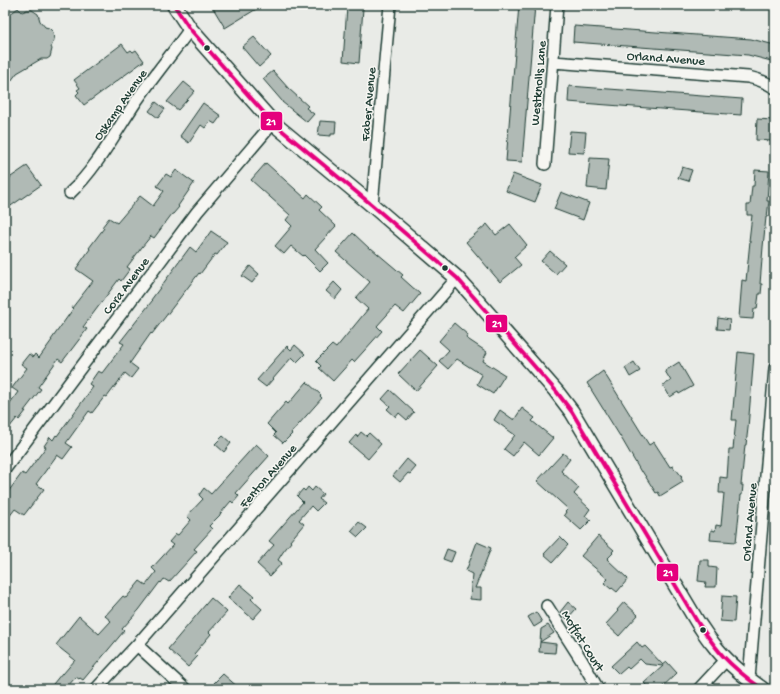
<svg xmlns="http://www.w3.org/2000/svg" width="780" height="694" viewBox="0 0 780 694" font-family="'Gochi Hand',sans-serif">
<rect width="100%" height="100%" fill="#e9ebe7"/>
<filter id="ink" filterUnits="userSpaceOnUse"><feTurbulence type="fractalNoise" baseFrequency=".025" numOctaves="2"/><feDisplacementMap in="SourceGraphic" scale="8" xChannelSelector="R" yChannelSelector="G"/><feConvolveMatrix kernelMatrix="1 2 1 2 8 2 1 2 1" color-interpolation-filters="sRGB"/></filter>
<g filter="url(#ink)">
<path fill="#b0bab5" stroke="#1f3d34" d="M219 5H263L225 28 213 8Z
M519 5H535L522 162 506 161Z
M347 7 363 8 359 63 343 61Z
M18 8 22 12 27 10H32L38 14 40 21 45 27 49 28 53 32 54 40 51 47 52 49 50 57 47 59H41L17 73 5 89V18Z
M574 26 751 39 775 45V62L748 55 573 42Z
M254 37 271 56 259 67 242 47Z
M122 44 128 52 131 50 133 52 136 50 144 61 84 105 76 95 79 92 77 90 80 88 74 80Z
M273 71 289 89 308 106 306 108 314 114 307 122 282 102V101L263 79Z
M184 82 195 91 178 110 167 102Z
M569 86 742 99 741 115 568 102Z
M156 102 165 109 158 118 149 111Z
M203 103 221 116 215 124 210 121 205 128 201 125 189 143 180 136Z
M757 119 773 120 772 141 756 140Z
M320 121 336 122 335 134H331V136L318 135Z
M570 131 586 132 584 153 568 152Z
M590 158 609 159 606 190 587 188Z
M266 163 305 198 308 194 322 207 319 210 336 226 315 249 328 263 320 271 304 255 303 256 291 246 284 254 275 246 292 226 286 220 290 215 251 180Z
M27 166 41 185 5 210V181Z
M682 167 692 170 688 181 678 178Z
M176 170 194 183 178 206 179 207 173 214H172L154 238 151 236 142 247 127 267 130 269 121 281 119 279 83 327 87 329 78 341 62 362 58 359 38 387 41 389 24 411H26L19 420 17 418 5 433V410L18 392 12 388 27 368 21 364 29 354 33 357 35 354 39 358 52 340H51L73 309 72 308 93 281 76 269 90 249 89 248 104 228 102 227 109 218 117 223 140 196 153 206 164 191 157 186 166 174 171 177Z
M755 170 769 171 767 201H769L767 217H766L763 247 760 284H762L761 294H759L757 309H754L753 319 739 318 742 280 746 281 750 241H749L752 215H747V205H750L752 186H754Z
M513 174 542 185 535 202 506 191Z
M561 192 589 203 583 220 554 209Z
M487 224 496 235 510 224 527 245 514 257 521 265 500 282 466 242Z
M211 231 227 242 217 255 215 254 200 274 199 273 152 334 151 333 130 363 138 369 131 378 125 373 107 397 105 396 92 413 89 411 66 443 72 447 63 459 57 455 36 484 44 489 24 515 15 509 5 522V496L22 473 25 475 46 447 44 446 50 437 53 440 56 435 57 436 93 387 89 384 98 371 102 373 124 344 120 342 152 301 151 300 190 247 196 252Z
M353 233 370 249 371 248 403 275 401 277 420 294 404 313 395 306 377 326 382 331 354 362 352 360 333 381 319 368 321 366 316 361 332 345 336 348 368 309 356 298 370 282 336 252Z
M550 251 565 264 556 274 541 261Z
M250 266 259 274 252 283 242 276Z
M334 282 342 290 335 299 326 291Z
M718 318 730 320 729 330 717 329Z
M454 323 468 335 466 338 487 352 483 361 505 375 493 394 477 384 482 375 457 359 448 369 439 361 449 350 439 341Z
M295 345 305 354 297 362 292 357 266 387 257 380 287 346 291 350Z
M420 350 438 366 416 391 398 374Z
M738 352 754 354 748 428 746 445H745L741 485H743L742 495H741L736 542 710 540 711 530 715 531 716 525 721 526 724 493H719L720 477 727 478 729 449H733L736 420H732Z
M634 362 640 371 630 377 625 368Z
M679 362 693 386 679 394 678 392 670 397 663 385 671 381 665 371Z
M603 371 649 445 654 442 670 467 673 466 675 470 676 469 682 477 681 478 683 482 660 496 658 492 656 493 642 471 641 472 623 441 587 383Z
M307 382 321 395 320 396 322 398 291 433 292 434 283 443 274 435 276 433 267 424 286 402 288 404Z
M390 390 414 412 407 420 399 413 396 417 387 409 390 406 382 399Z
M522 408 535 418 532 421 553 438 539 455 524 442 513 456 504 449 515 435 494 420 500 410 514 420Z
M361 432 366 436 369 433 381 444 368 459 349 443 356 435 357 437Z
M223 436 231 443 224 452 215 444Z
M256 444 269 456 236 493 239 496 233 503 231 501 220 514V515L209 526 212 529 194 549 197 551 169 582 164 579 161 583 160 582 139 610 122 629 124 631 83 680 80 678 79 679 76 677 65 689H49L62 673 63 674 75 660 56 645 79 616 99 634 111 621 105 616 123 596 126 598 140 581 146 585 156 572 152 568 173 545 169 542 176 534 178 535 191 520 187 516 203 499 199 495 204 488 211 494Z
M563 453 570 459 561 471 579 488 574 494 590 509 585 516 591 520 581 530 564 515 566 512H565L568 509 537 481Z
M407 459 416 467 410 474 408 473 400 482 393 476Z
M308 487 312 491 315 487 323 494 319 499 324 503 316 511 311 506 299 520 304 524 290 541 291 542 283 552 278 560 282 563 270 576 257 564 274 545 269 541 303 502 297 496 303 489 305 491Z
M359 522 367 528 358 537 351 531Z
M598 536 614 550 612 552 613 553 607 559 628 579 617 592 612 588 611 589 604 583 608 579 581 556Z
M560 537 568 545 553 562 544 554Z
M477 542 491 548 475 588H481V600L470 599 472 574 466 571Z
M447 549 455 552 451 562 443 559Z
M700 560H709V567L717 568 716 587H705L706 582 698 581Z
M240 584 254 596 251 599 262 609 253 619 228 598Z
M722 596 736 597 734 622 720 621Z
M211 598 227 612 209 632 211 634 194 654 197 657 188 667 168 649Z
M568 602 576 609 567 619 560 612Z
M624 602 638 615 619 636 606 624 618 611 617 610Z
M536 612 542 622 534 627 528 617Z
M548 625 554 633 540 642 541 629Z
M540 642 556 644 555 653 539 652Z
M637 642 642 648 645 646 663 665 667 662 677 673 660 689H650L644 683 663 666 645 664 640 659 629 669 627 667 619 674 611 666Z
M223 674 240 689H221L214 683Z"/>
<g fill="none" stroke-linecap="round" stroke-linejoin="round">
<g stroke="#1f3d34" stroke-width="14">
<path id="minor" d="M553 62 748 77C758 79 766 82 775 88
M545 164 557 5
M70 193C96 169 115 133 135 103 152 78 172 54 190 29
M372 205 390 5
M5 469 197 212 273 123
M547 606 582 661 598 689
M137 645 185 689
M749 679 775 368
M96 689 137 645 457 278
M699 689 726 660"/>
</g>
<g stroke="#1f3d34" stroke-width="17">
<path id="major" d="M174 5 190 29 273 123 372 205 457 278 556 391 572 412 698 623C703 630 707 637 713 644 726 662 744 676 762 689"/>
</g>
<use href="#minor" stroke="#f6f6f2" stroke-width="11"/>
<use href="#major" stroke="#f6f6f2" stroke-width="14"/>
<g stroke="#f6f6f2" stroke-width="7">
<path id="bus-1" d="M174 5 190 29 273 123 372 205 457 278 556 391 572 412 698 623C706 634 714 646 723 656 735 669 748 679 762 689"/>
</g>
<use href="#bus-1" stroke="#e5007d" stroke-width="4"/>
</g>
</g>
<g fill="#1f3d34" stroke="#f6f6f2" stroke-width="1.5">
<circle cx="207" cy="48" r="3.5"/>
<circle cx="445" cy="268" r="3.5"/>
<circle cx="703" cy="630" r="3.5"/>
</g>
<g text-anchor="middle" stroke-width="3" stroke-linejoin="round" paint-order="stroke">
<g font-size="13" fill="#1f3d34" stroke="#f6f6f2">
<text transform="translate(666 57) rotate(4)" y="5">Orland Avenue</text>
<text transform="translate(537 83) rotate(-85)" y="5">Westknolls Lane</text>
<text transform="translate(119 104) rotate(-55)" y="5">Oskamp Avenue</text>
<text transform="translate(367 104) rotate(-85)" y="5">Faber Avenue</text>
<text transform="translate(125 285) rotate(-53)" y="5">Cora Avenue</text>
<text transform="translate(267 475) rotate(-49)" y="5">Fenton Avenue</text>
<text transform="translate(748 522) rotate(-85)" y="5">Orland Avenue</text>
<text transform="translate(584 640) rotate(58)" y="5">Moffat Court</text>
</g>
</g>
<g stroke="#f6f6f2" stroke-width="1.5">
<rect x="260" y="111" width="23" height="20" rx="4" fill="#e5007d"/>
<rect x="485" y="314" width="23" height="19" rx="4" fill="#e5007d"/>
<rect x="656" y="563" width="23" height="19" rx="4" fill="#e5007d"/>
</g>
<g font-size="11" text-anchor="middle" font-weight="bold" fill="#fff">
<text x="271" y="125">21</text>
<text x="497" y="327">21</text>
<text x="668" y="576">21</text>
</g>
<rect width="780" height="694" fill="none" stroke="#f6f6f2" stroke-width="20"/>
<rect x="10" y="10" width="760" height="674" fill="none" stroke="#1f3d34" stroke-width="1.5" filter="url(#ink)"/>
</svg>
